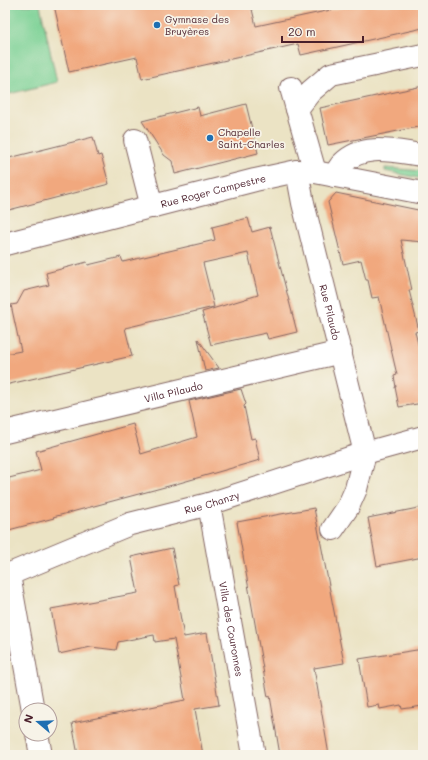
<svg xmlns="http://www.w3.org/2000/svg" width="428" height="760" viewBox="0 0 428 760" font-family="Mali,sans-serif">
<rect width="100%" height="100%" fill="#f7f3e8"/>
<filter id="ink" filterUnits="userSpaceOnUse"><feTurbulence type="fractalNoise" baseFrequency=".025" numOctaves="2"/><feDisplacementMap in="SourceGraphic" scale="8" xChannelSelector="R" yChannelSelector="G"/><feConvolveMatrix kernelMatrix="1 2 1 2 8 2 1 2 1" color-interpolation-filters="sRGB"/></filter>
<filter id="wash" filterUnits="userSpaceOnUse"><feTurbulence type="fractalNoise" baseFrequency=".012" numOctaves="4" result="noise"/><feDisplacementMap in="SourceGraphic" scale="16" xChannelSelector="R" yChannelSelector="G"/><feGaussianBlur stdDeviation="0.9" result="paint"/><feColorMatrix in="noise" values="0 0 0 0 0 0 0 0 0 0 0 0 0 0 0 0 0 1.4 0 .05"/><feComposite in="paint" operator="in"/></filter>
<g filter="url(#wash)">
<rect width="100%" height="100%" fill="#ebe3c4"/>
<path fill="#7dd296" stroke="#647860" d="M5 5H40L57 82 5 95Z
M385 168 423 171V179L385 171Z"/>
<g id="blocks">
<path fill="#f1a87e" d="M54 5H251L256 26 354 5H423V28L301 55 298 44 142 79 137 57 69 72Z
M423 86V126L328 145 320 108Z
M246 104 258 153 175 174 172 161 164 155 142 121 198 107 200 116Z
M93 137 98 156 101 155 109 184 5 211V159Z
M336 193 423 211V242L401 240 412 290H409L419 331 415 332 423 363V403L399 407 395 387H396L394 376 397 375 379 297 372 298 368 280H366L361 260 343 264 328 202Z
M248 218 252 232 270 227 297 332 268 339 266 333 211 345 202 312 258 295 248 253 203 263 214 307 171 317 125 328 132 356 5 385V354L21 351 11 305 17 304 24 291 49 285 46 273 87 262 88 265 121 257 123 262 215 240 212 227Z
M198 339 219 368 205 371Z
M241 389 246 404 244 406 251 439 255 438 260 460 176 484 53 517 54 518 5 531V484L9 482V478L41 470 36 451 133 424 141 454 197 437 189 401Z
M423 507V557L377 566 368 518Z
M314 508 344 663 314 668 329 755H280L270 696 268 697 237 522Z
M172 548 179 585 175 586 184 637 207 633 219 705 195 709 203 755H78L72 723 185 700 174 639 155 642 154 635 118 642 116 650 91 647 59 654 51 609 138 593 131 557Z
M423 649V706L402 709 401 705 380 709 379 705 367 707 359 659Z"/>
</g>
</g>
<g filter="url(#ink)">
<use href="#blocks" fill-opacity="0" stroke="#826461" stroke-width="1"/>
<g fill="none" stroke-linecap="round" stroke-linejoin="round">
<g stroke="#826461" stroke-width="24">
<g id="minor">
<path d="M291 88 315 172"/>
<path d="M297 109 311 91 331 74 423 55"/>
<path d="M135 140 152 207"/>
<path id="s1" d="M297 171 303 203 365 453 356 489 348 507 333 529"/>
<path d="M334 176C337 172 339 166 343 163 364 142 397 152 423 155"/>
<path id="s2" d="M5 244 255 180 297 171 315 172 423 193"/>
<path id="s3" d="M5 432 341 352"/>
<path id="s4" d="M209 504 254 755"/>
<path d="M9 575 33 710"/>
<path id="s5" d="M5 576 130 524 209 504 365 453 423 437"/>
<path d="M37 734 41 755"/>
</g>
</g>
<use href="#minor" stroke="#fff" stroke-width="22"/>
</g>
</g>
<g fill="#1f6fb2" stroke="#f7f3e8" stroke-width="1.5">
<circle cx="157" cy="25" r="4"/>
<circle cx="210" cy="138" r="4"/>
</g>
<g text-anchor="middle" stroke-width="3.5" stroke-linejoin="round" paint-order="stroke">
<g font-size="10" fill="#4a1f2b" stroke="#f7f3e8" text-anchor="start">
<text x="165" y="23">Gymnase des<tspan x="165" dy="12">Bruyères</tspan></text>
<text x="218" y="136">Chapelle<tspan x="218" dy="12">Saint-Charles</tspan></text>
</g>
<g font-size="10" fill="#4a1f2b" stroke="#f7f3e8">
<text dy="4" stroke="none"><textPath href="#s2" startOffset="215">Rue Roger Campestre</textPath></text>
<text dy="4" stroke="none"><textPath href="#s1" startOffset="145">Rue Pilaudo</textPath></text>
<text dy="4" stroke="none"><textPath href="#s3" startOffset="173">Villa Pilaudo</textPath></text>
<text dy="4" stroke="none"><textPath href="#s5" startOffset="220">Rue Chanzy</textPath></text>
<text dy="4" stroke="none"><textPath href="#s4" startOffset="127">Villa des Couronnes</textPath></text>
</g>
</g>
<rect width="428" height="760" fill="none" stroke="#f7f3e8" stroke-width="20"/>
<g transform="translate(38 722) rotate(289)"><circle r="19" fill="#f7f3e8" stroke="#b29e9c"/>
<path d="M0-3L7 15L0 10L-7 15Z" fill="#1f6fb2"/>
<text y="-6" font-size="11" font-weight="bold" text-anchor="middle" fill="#4a1f2b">N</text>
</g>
<path d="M282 36v6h81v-6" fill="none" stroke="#4a1f2b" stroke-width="2"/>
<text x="288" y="36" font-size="12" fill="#4a1f2b" stroke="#f7f3e8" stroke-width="3" paint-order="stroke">20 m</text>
</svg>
